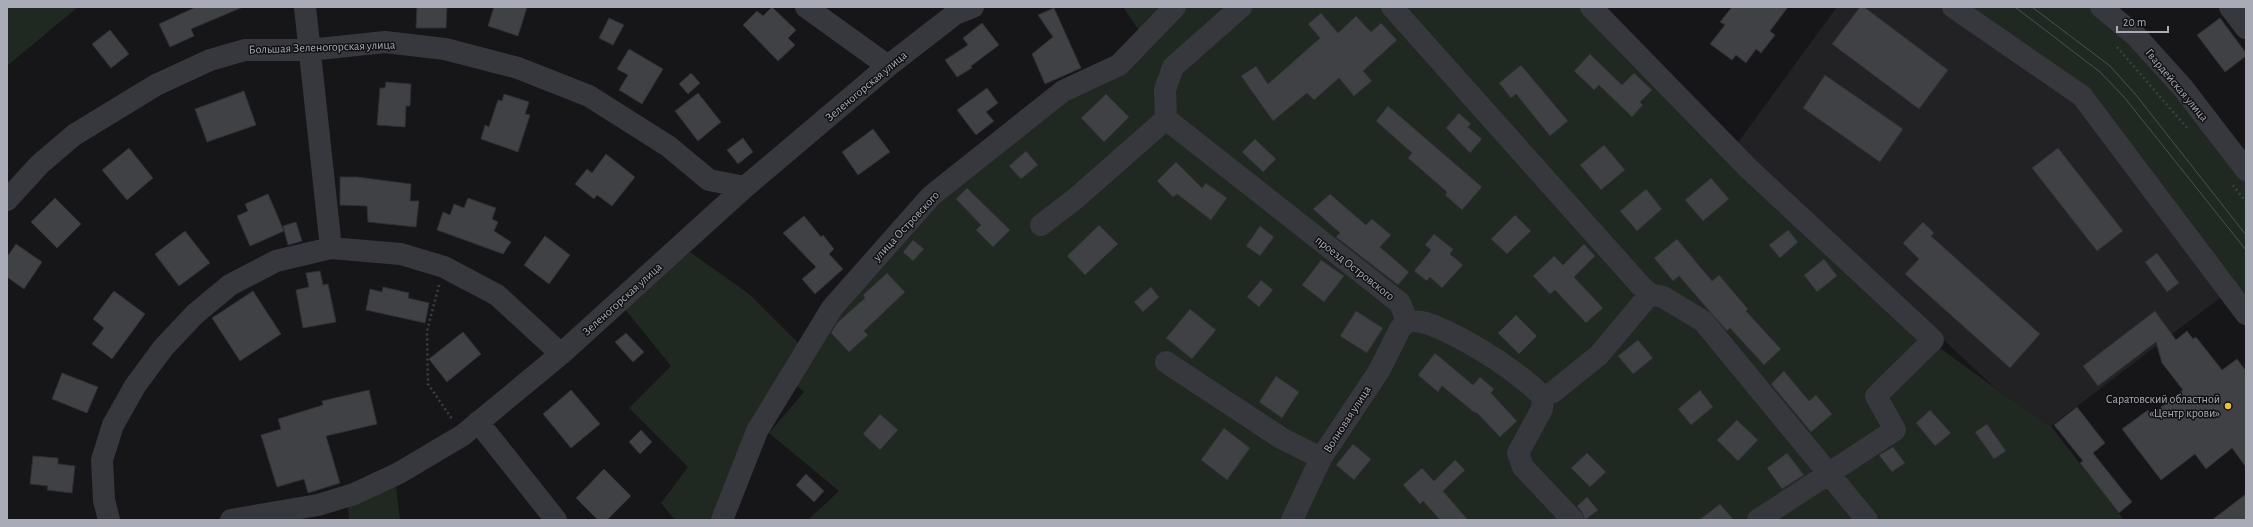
<svg xmlns="http://www.w3.org/2000/svg" width="2253" height="527" viewBox="0 0 2253 527" font-family="'Alegreya Sans',sans-serif">
<rect width="100%" height="100%" fill="#161618"/>
<path fill="#222225" d="M1837 7H1943L2076 105 2221 297 2051 426 1995 388 1736 145Z"/>
<path fill="#202822" d="M7 7H78L7 66Z
M1123 7H1168L1142 35Z
M1184 7H1585L1885 308 1995 388 2051 426 2124 520H808L839 491 769 433 804 392 792 382 818 335 923 212Z
M1971 7H2088L2122 35 2174 93 2246 182V302L2086 91Z
M690 252 749 294 799 344 715 520H675L661 503 688 467 629 408 671 366 624 308Z
M396 486 400 520H349L348 506Z"/>
<path fill="#404145" stroke="#303034" d="M196 7H243L191 29 194 36 170 47 159 24Z
M417 7H447L446 28H416Z
M494 7H527L518 36 488 26Z
M772 7 796 30 788 38 795 45 778 61 743 25 757 11 763 16Z
M1732 7H1788L1770 31 1775 35 1761 53 1756 49 1746 63 1736 55 1732 60 1710 44 1725 25 1720 22Z
M1860 7H1864L1948 70 1919 109 1832 44Z
M1054 8 1081 68 1045 84 1032 54 1053 37 1038 15Z
M1321 13 1338 33 1356 16 1371 32 1381 23 1397 40 1363 71 1372 81 1354 96 1339 78 1314 100 1307 93 1273 121 1241 76 1256 66 1268 84 1320 38 1308 24Z
M609 18 624 25 613 45 599 38Z
M2220 18 2246 53V56L2225 72 2197 35Z
M982 23 999 45 971 66 972 68 957 77 945 60 968 45 963 38Z
M110 30 129 54 111 68 92 44Z
M629 49 663 69 642 104 619 90 628 75 617 69Z
M1590 54 1622 85 1634 73 1652 90 1640 102 1643 105 1632 117 1599 85 1594 90 1574 71Z
M1521 65 1568 121 1550 136 1516 94 1511 98 1499 83Z
M691 73 700 83 688 94 679 84Z
M1825 75 1903 129 1880 162 1803 108Z
M386 82 411 84 410 106H406L405 127 377 125 380 88H385Z
M987 88 998 103 986 112 994 121 976 135 957 110Z
M244 91 256 125 207 142 195 109Z
M698 93 721 122 698 141 675 111Z
M504 94 529 102 525 114 530 115 518 152 481 139 485 125 489 127 498 100 502 101Z
M1106 94 1129 117 1104 142 1081 118Z
M1388 106 1482 187 1462 210 1445 195 1447 192 1408 158 1412 153 1376 121Z
M1459 113 1471 124 1468 127 1482 139 1470 153 1446 128Z
M873 129 890 152 858 175 842 152Z
M743 138 753 152 738 164 727 150Z
M1255 139 1276 159 1263 172 1242 152Z
M1604 145 1625 170 1601 190 1580 165Z
M129 148 153 178 127 200 102 170Z
M2058 148 2123 231 2097 251 2032 168Z
M1026 151 1038 165 1021 179 1009 166Z
M606 154 635 177 612 206 597 195 594 199 575 184 587 169 592 173Z
M1176 162 1202 188 1206 183 1227 198 1211 220 1177 194 1173 197 1157 181Z
M340 177H357L411 184 410 201H419L416 227 368 222 367 206 340 205Z
M1711 178 1729 199 1703 221 1685 200Z
M967 188 1010 230 993 247 976 230 981 225 956 199Z
M1646 189 1662 209 1637 231 1620 211Z
M268 194 284 231 250 246 237 216 248 211 245 204Z
M1330 194 1366 225 1372 219 1391 235 1380 247 1409 272 1398 285 1336 237 1340 233 1313 209Z
M55 198 81 224 57 248 31 222Z
M468 198 496 208 492 219 498 222 494 231 511 242 503 254 437 230 443 212 450 215 454 204 464 208Z
M1515 215 1531 231 1507 254 1491 239Z
M804 216 821 237 823 235 834 249 829 254 843 269 815 294 802 279 816 267 783 233Z
M296 222 302 241 288 245 283 226Z
M1923 222 1934 233 1931 236 2040 334 2010 368 1905 274 1919 259 1903 243Z
M1099 225 1118 244 1085 275 1067 256Z
M1260 226 1274 237 1260 256 1246 246Z
M1788 230 1798 242 1780 258 1769 245Z
M185 231 210 263 179 286 155 254Z
M1434 234 1453 249 1450 254 1463 265 1442 288 1430 277 1427 281 1414 271 1431 250 1425 245Z
M545 236 570 255 549 284 524 265Z
M1677 239 1712 281 1719 275 1748 309 1746 311 1781 349 1764 365 1730 328 1727 331 1679 276 1673 281 1654 258Z
M913 240 924 249 913 261 903 252Z
M16 244 42 262 24 289 7 277V257Z
M1584 244 1595 256 1574 277 1603 308 1586 323 1555 290 1550 294 1533 276 1554 256 1563 265Z
M2157 253 2179 283 2167 292 2145 262Z
M1824 259 1837 276 1817 292 1804 275Z
M1321 260 1344 276 1324 302 1302 285Z
M320 271 323 285 328 284 336 322 303 328 296 290 309 287 306 273Z
M887 273 905 292 864 331 868 335 849 352 831 333 837 323 865 298 863 295Z
M1261 280 1273 290 1259 307 1247 297Z
M383 287 409 293 408 298 429 303 425 323 366 310 370 289 382 292Z
M1151 287 1159 297 1143 312 1134 302Z
M114 291 145 314 112 359 92 344 104 328 93 319Z
M253 291 281 334 240 361 212 318Z
M1190 309 1216 330 1192 359 1166 338Z
M1356 311 1383 328 1367 353 1340 336Z
M2155 311 2176 340 2187 331 2193 339 2196 337 2222 370 2237 359 2246 371V467L2232 448 2206 469 2195 454 2161 480 2122 429 2148 410 2151 415 2183 390 2162 363 2156 342 2098 386 2083 366Z
M1516 315 1537 336 1519 354 1498 333Z
M463 332 481 354 447 382 429 359Z
M626 333 644 352 633 362 615 342Z
M1638 340 1653 358 1633 374 1618 356Z
M1435 353 1473 385 1480 377 1494 389 1491 393 1517 421 1500 437 1476 412 1475 413 1442 386 1438 392 1418 375Z
M1784 371 1809 401 1816 395 1832 414 1811 432 1771 384Z
M62 373 98 387 87 413 52 399Z
M1276 376 1299 392 1282 418 1259 402Z
M369 390 377 424 326 436 340 483 308 493 304 479 277 487 261 435 281 429 278 419 323 405 322 401Z
M571 390 600 424 571 448 543 414Z
M1700 390 1713 407 1691 425 1678 409Z
M2077 407 2105 443 2093 453 2132 502 2119 513 2080 463 2083 461 2054 425Z
M1930 410 1951 433 1935 446 1916 423Z
M880 414 898 430 880 450 863 434Z
M1737 420 1758 440 1738 461 1717 440Z
M1987 424 2006 451 1994 459 1975 432Z
M1224 428 1250 448 1227 480 1201 460Z
M641 430 652 442 640 454 629 442Z
M1353 444 1371 459 1354 480 1336 465Z
M1893 447 1905 463 1892 472 1879 455Z
M1587 453 1606 472 1590 487 1571 468Z
M1787 453 1804 475 1782 489 1767 468Z
M33 456 58 458V464L75 466 72 493 47 490 48 486 30 484Z
M1455 460 1465 470 1443 491 1468 520H1440L1423 501 1420 504 1403 485 1422 468 1434 481Z
M604 469 631 496 607 520H598L576 498Z
M806 474 824 491 814 502 796 485Z
M2246 494V520H2212Z
M1587 497 1598 510 1585 520 1582 512 1577 506Z
M1720 504 1734 520H1699Z"/>
<g fill="none" stroke-linecap="round" stroke-linejoin="round">
<path stroke="#3d3e44" stroke-width="2.5" stroke-dasharray="2 3" stroke-linecap="butt" d="M2117 47 2187 128
M2233 185 2246 202
M439 285 427 331 428 384 452 419"/>
<path stroke="#37383d" stroke-width="22" d="M305 7 331 248
M806 7 888 66
M1392 7 1641 286 1650 294 1663 297 1703 321 1867 520
M1591 7 1749 169 1933 340 1876 396 1895 430 1758 520
M1953 7 2082 96 2246 314
M2101 7 2136 36 2183 88 2246 170
M2230 7 2246 28
M1166 119 1400 303 1407 321
M1166 119 1165 90 1173 67 1241 7
M7 200 40 164 74 135 156 85 210 60 245 50H309L385 42 445 49 518 68 589 96 668 146 709 180 745 187
M1041 225 1075 199 1166 119
M1407 321C1413 321 1420 321 1426 323 1461 335 1517 370 1543 397L1542 409 1518 453 1523 467 1573 520
M1166 362 1281 438 1321 458
M1543 397 1553 392 1599 355 1650 294
M478 422 556 520
M109 520 104 500 102 460 113 425 135 386 163 348 195 314 230 285 276 261 331 248 401 254 444 267 497 295 561 354
M231 520 318 505 354 494 399 473 463 435 561 354 745 187 888 66 955 14 973 7
M722 520 757 431 832 308 885 248 931 196 1063 91 1119 65 1175 7
M1292 520 1321 458 1379 371 1400 329 1407 321"/>
<path stroke="#4e4f55" stroke-width="1" d="M2015 7 2100 72 2124 97 2246 250
M2032 7 2110 66 2136 95 2246 235"/>
</g>
<circle fill="#e9bf3c" stroke="#111113" stroke-width="1.5" cx="2228" cy="406" r="4"/>
<g text-anchor="middle" stroke-width="3" stroke-linejoin="round" paint-order="stroke">
<g font-size="12" fill="#a9acb7" stroke="#111113">
<text transform="translate(322 47) rotate(-2)" y="4">Большая Зеленогорская улица</text>
<text transform="translate(2177 85) rotate(50)" y="4">Гвардейская улица</text>
<text transform="translate(866 86) rotate(-40)" y="4">Зеленогорская улица</text>
<text transform="translate(906 226) rotate(-47)" y="4">улица Островского</text>
<text transform="translate(1355 268) rotate(38)" y="4">проезд Островского</text>
<text transform="translate(622 299) rotate(-42)" y="4">Зеленогорская улица</text>
<text transform="translate(1347 419) rotate(-57)" y="4">Волновая улица</text>
</g>
<g font-size="12" fill="#a9acb7" stroke="#111113" text-anchor="end">
<text x="2220" y="403">Саратовский областной<tspan x="2220" dy="14">«Центр крови»</tspan></text>
</g>
</g>
<rect width="2253" height="527" fill="none" stroke="#a9acb7" stroke-width="16"/>
<path d="M2117 26v6h51v-6" fill="none" stroke="#a9acb7" stroke-width="2"/>
<text x="2123" y="26" font-size="12" fill="#a9acb7" stroke="#111113" stroke-width="3" paint-order="stroke">20 m</text>
</svg>
